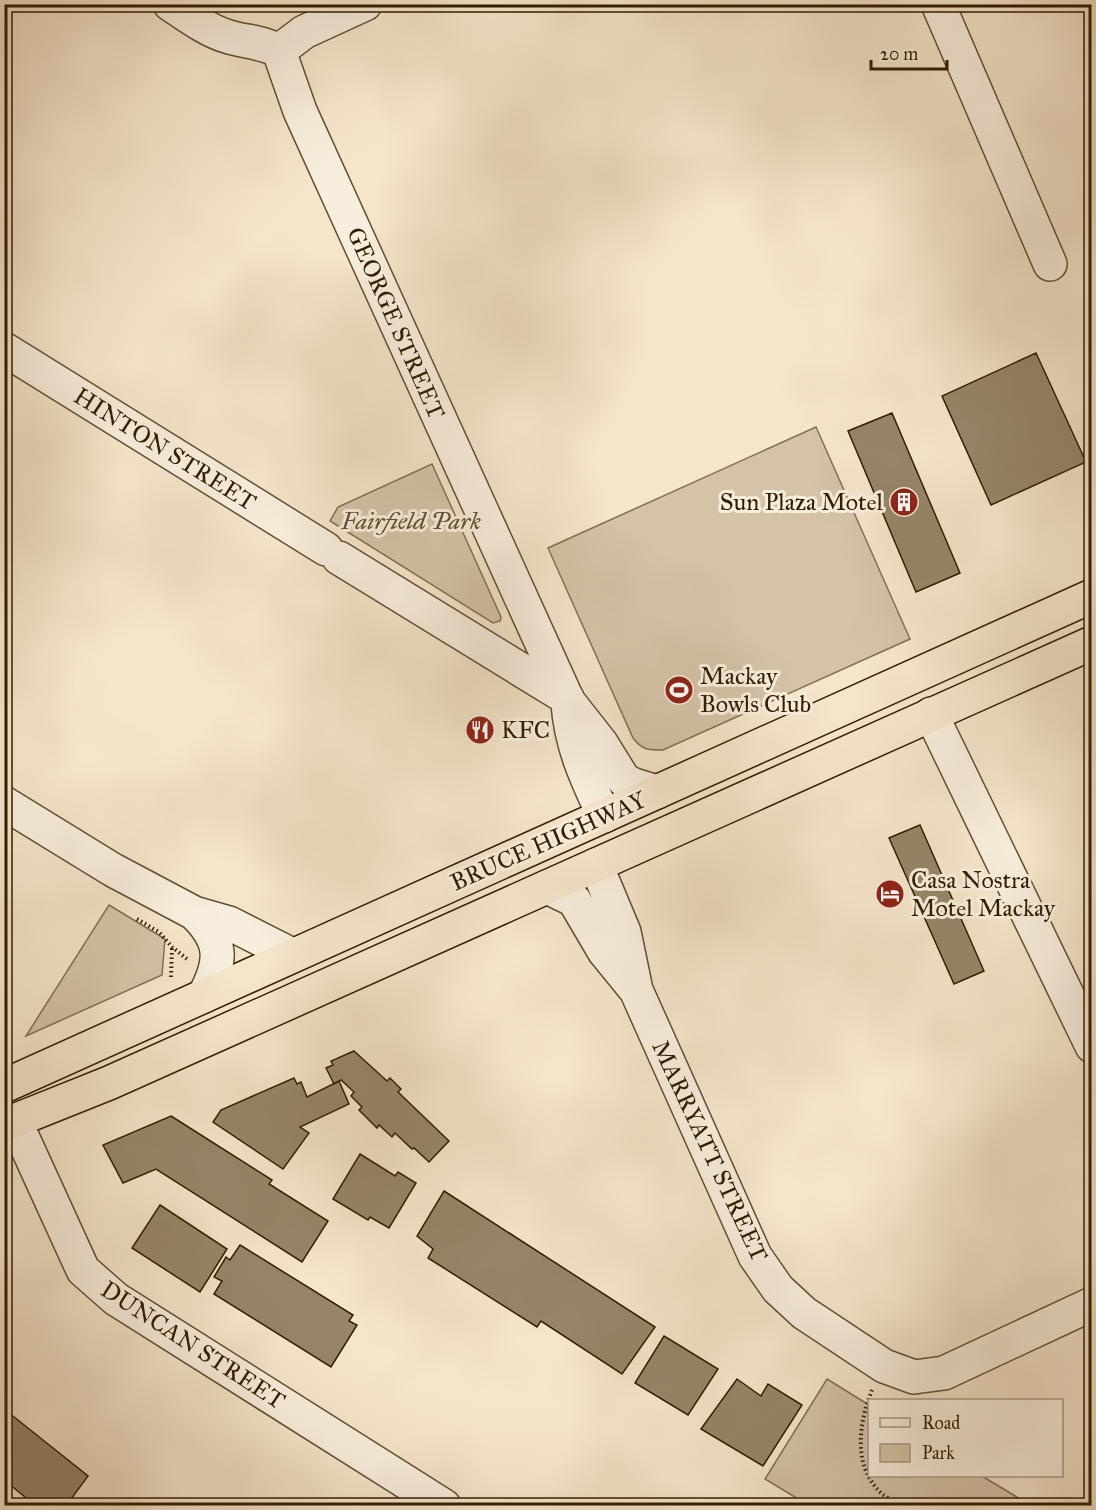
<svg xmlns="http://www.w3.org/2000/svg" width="1096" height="1510" viewBox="0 0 1096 1510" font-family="'IM FELL Great Primer',serif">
<rect width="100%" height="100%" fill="#f5e5cb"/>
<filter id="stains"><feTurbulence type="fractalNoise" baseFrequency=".00333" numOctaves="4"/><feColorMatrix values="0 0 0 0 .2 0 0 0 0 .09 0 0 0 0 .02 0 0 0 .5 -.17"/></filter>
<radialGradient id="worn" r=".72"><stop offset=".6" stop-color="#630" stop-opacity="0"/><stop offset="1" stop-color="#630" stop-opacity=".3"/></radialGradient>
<path fill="#d4c3a8" stroke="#827054" stroke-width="1.5" d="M816 427 910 639 663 750C648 750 642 750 633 738L548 548Z
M432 464 501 617 500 621 493 623 330 521 338 507Z
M109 905 165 939 162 975 26 1036Z
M827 1379 869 1405 870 1476H982L1030 1505H808L765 1479Z"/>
<path fill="#96856a" stroke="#301d00" stroke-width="1.5" d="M1036 353 1086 462 991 505 942 396Z
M892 413 960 573 916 592 848 431Z
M920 825 984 971 954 984 889 838Z
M354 1051 387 1081 390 1078 401 1089 398 1092 449 1141 429 1162 414 1148 412 1149 395 1133 392 1137 379 1125 377 1128 359 1110 362 1107 351 1096 354 1092 341 1080 334 1084 326 1068 333 1065 331 1061Z
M294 1078 297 1084 301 1082 307 1097 339 1081 349 1104 300 1127 309 1133 283 1169 213 1122 221 1110Z
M171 1116 272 1180 269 1184 328 1221 302 1262 156 1169 123 1183 103 1145Z
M360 1154 395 1176 398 1172 416 1183 389 1228 370 1217 368 1220 333 1199Z
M444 1191 655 1327 622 1374 541 1321 537 1327 428 1258 433 1249 417 1236Z
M160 1205 227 1249 200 1292 132 1248Z
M240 1245 353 1315 349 1321 357 1325 331 1367 214 1294 222 1281 214 1277 226 1257 230 1260Z
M664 1336 718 1369 688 1415 635 1383Z
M737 1379 761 1396 768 1384 802 1405 763 1466 701 1429Z
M4 1409 88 1476 66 1506H36L4 1480Z"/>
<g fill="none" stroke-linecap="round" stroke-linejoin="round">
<g stroke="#614f33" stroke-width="36">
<path id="minor" d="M170 4C188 16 208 31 229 37 246 42 263 42 279 51L300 111 568 701 601 743 624 780 634 785 657 792
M938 4 1050 264
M279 51 304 32 365 4
M4 349 326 549
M339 558 567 698
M568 703C571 746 586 777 604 816
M931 714 1092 1046
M4 803 113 870 194 913 229 923 292 955
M596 865 624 932 636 990 755 1256 778 1289 804 1313 884 1366 914 1377 944 1373 1092 1304
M547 887 574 900 604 951 635 989
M194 913C223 941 223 961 204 996
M15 1121 83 1270 116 1299 444 1506"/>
</g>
<g stroke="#301d00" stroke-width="36">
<path id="highway" d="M4 1086 1092 596
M4 1125 109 1083 1092 643"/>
</g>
<path stroke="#301d00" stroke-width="4" stroke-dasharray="1.5 3" stroke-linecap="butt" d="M137 919 159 932 172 947 187 959
M171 977 172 948
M872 1390C859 1423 852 1465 881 1493 887 1498 895 1502 901 1506"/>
<use href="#minor" stroke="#f8eedd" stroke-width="33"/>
<use href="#highway" stroke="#f5e5cb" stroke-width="33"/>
</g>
<defs>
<g id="building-disc" transform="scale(1.5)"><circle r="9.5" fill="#8f2418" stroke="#f8eedd"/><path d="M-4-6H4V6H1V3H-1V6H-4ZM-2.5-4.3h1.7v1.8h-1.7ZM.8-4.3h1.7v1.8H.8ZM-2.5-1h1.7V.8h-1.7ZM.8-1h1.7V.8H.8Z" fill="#fff"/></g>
<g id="stadium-disc" transform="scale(1.5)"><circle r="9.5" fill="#8f2418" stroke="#f8eedd"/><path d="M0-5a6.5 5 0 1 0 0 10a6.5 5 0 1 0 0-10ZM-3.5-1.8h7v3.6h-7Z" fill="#fff"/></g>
<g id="restaurant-disc" transform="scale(1.5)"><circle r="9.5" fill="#8f2418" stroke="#f8eedd"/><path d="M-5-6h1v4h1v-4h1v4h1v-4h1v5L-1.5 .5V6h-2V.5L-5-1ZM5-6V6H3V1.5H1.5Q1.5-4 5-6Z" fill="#fff"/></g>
<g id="hotel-disc" transform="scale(1.5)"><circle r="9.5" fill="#8f2418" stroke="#f8eedd"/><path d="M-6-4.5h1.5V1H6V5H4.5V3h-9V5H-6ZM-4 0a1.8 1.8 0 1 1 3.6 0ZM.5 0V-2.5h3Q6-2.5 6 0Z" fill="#fff"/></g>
</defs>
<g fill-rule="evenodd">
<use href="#building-disc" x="904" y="502"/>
<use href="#stadium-disc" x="679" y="690"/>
<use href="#restaurant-disc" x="480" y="730"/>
<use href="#hotel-disc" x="890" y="894"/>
</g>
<g text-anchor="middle" stroke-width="6" stroke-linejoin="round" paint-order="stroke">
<g font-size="24" fill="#301d00" stroke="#f8eedd">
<text transform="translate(396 323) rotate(66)" y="8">GEORGE STREET</text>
<text transform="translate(165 449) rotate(32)" y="8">HINTON STREET</text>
<text transform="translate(548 841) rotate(-24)" y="8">BRUCE HIGHWAY</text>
<text transform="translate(710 1151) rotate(65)" y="8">MARRYATT STREET</text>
<text transform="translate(193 1345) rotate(33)" y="8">DUNCAN STREET</text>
</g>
<g font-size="24" fill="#301d00" stroke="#f8eedd" text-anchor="start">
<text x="883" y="510" text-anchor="end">Sun Plaza Motel</text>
<text x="700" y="684">Mackay<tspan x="700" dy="28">Bowls Club</tspan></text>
<text x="501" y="738">KFC</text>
<text x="911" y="888">Casa Nostra<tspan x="911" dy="28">Motel Mackay</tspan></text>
</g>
<g font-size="24" font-style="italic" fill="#614f32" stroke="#f8eedd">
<text x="411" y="529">Fairfield Park</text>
</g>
</g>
<rect width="1096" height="1510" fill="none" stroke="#f5e5cb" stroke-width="24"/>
<rect x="6" y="6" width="1084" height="1498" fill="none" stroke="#301d00" stroke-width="3"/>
<rect x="12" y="12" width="1072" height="1486" fill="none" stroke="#301d00" stroke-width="1.5"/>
<rect x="868" y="1399" width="195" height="78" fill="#f8eedd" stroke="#a89a85" stroke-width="1.5"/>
<rect x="880" y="1418" width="30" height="9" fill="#f8eedd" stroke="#a89a85" stroke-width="1.5"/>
<text x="922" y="1429" font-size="18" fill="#301d00">Road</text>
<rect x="880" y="1444" width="30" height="18" fill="#d4c3a8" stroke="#a89a85" stroke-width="1.5"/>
<text x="922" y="1459" font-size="18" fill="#301d00">Park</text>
<path d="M871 60v9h76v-9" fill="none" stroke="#301d00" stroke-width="3"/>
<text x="880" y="60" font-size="18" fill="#301d00" stroke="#f8eedd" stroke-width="4.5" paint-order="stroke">20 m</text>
<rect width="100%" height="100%" filter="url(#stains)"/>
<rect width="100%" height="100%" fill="url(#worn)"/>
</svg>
